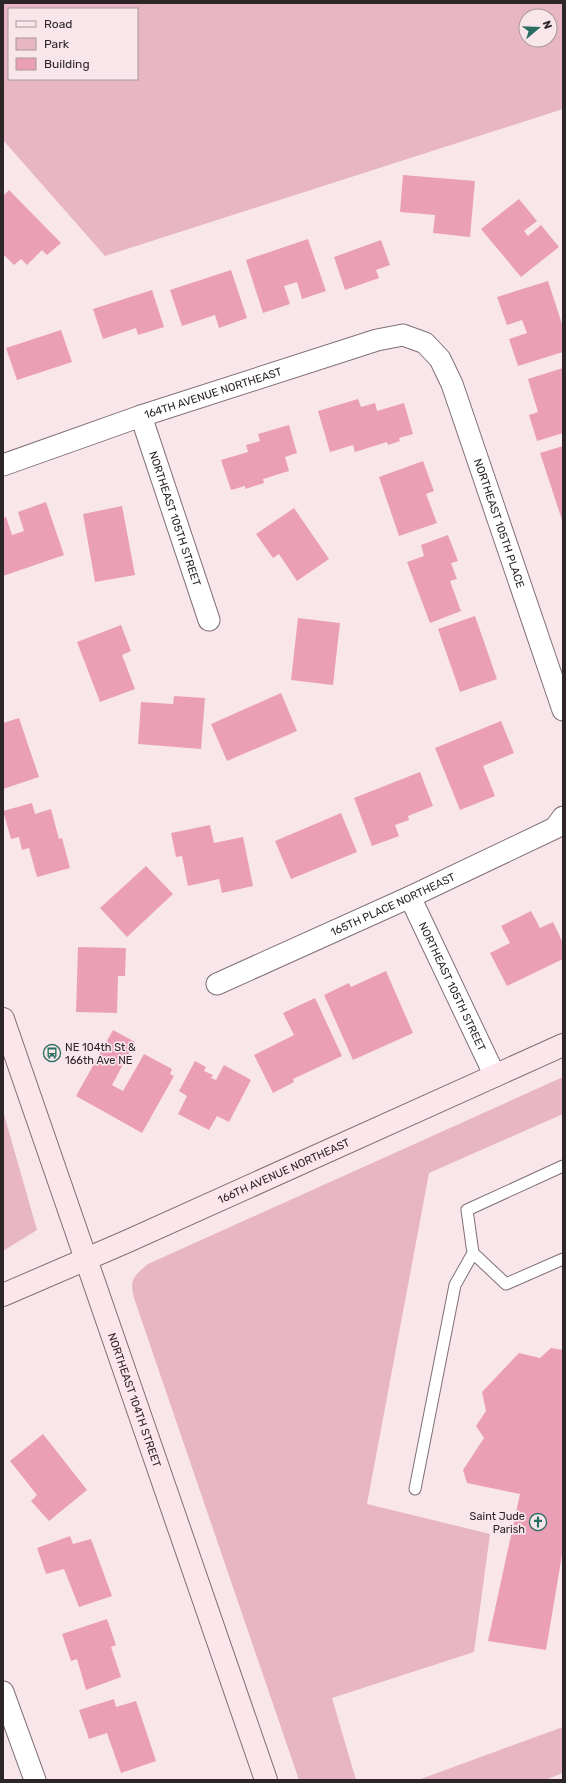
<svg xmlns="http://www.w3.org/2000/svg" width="566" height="1783" viewBox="0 0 566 1783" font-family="Rubik,sans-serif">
<rect width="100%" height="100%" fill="#f9e6eb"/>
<path fill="#e8b5c3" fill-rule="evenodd" d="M3 3H563V109L105 256 3 140ZM9 9H137V79H9ZM526 16H550V40H526Z
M563 1077V1114L429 1173 367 1504 490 1534 474 1652 332 1698 356 1780H299L135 1301C129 1281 132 1277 148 1264Z
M3 1111 37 1230 3 1251Z
M563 1727V1773L545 1780H418Z"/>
<path fill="#eb9fb6" d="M403 175 475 181 470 237 433 233 435 215 400 212Z
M9 190 61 243 47 255 42 250 27 265 21 259 14 265 3 254V196Z
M519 199 537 221 524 231 528 236 541 225 559 247 521 277 481 229Z
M308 239 326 291 302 299 297 282 284 286 290 304 263 313 246 260Z
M381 240 390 265 376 270 379 278 345 290 334 257Z
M231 270 247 318 219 328 215 315 182 326 170 290Z
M548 281 563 327V352L518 366 509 339 527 333 522 320 507 325 497 297Z
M152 290 164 327 138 335 136 328 103 339 93 309Z
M61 330 72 362 17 380 6 348Z
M563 368V433L537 441 529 415 538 412 528 379Z
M358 399 361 407 375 403 377 411 404 403 413 434 399 438 400 441 388 445 387 442 355 452 353 445 330 452 318 411Z
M289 425 297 453 285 457 289 471 263 479 264 483 245 489V486L231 490 221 460 248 452 246 445 260 441 258 434Z
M563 446V523L540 453Z
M423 461 434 491 426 494 437 523 399 536 379 477Z
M46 502 64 555 3 576V518L6 517 12 535 24 531 18 512Z
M122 506 135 575 95 582 83 514Z
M294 508 329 559 297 581 279 554 273 558 256 534Z
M448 535 458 561 451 563 457 579 450 581 461 611 430 623 407 562 424 556 421 545Z
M475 616 497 679 460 692 438 629Z
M298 618 340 623 333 685 291 680Z
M121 625 131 651 122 655 135 689 100 702 77 642Z
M281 693 297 731 227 761 211 724Z
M174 696 205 698 201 749 138 744 141 702 173 704Z
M19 718 39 777 3 789V723Z
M501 721 514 753 483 766 495 796 460 810 435 748Z
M420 772 433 806 408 816 409 820 395 825 399 836 372 846 354 798Z
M32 803 35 814 51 809 59 839 62 838 70 868 37 877 29 848 22 850 19 837 11 839 3 811Z
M341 813 357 852 291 879 275 841Z
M210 825 214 843 243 837 253 886 222 893 219 879 188 886 182 856 176 857 171 833Z
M146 866 173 894 127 937 100 908Z
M531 911 540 928 553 922 563 943V959L507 986 490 953 510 943 501 926Z
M78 947 126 948 125 976H118L117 1013 76 1012Z
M386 971 413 1033 353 1060 324 995 349 983 351 987Z
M315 998 342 1056 293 1079 294 1082 273 1093 254 1055 294 1035 283 1013Z
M113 1030 135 1042 112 1085 123 1091 144 1054 172 1069 170 1074 174 1076 142 1133 76 1096Z
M195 1061 206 1067 204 1071 213 1075 211 1078 216 1080 224 1065 251 1080 229 1122 217 1116 209 1130 178 1114 187 1096 179 1091Z
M551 1348 563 1350V1549L546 1650 488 1641 520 1494 467 1483 463 1470 484 1438 476 1426 486 1411 482 1392 519 1353 540 1358Z
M43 1434 87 1490 49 1521 31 1501 37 1495 10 1461Z
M70 1536 73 1544 91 1539 112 1596 79 1607 64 1569 46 1574 37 1548Z
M107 1619 116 1645 111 1647 121 1677 86 1690 77 1659 71 1661 62 1634Z
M114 1699 116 1707 136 1701 156 1761 121 1773 107 1733 89 1739 79 1710Z"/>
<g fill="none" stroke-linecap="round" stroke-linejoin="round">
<g stroke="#807074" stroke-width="13">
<path id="lane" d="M563 1166 467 1210 473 1253 506 1284 563 1259
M415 1489 455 1285 473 1253"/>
</g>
<g stroke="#807074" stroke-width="23">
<g id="street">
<path id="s1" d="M141 416 209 620"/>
<path id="s2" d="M3 465 141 416 377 340 403 335 425 343 440 359 452 384 563 710"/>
<path id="s3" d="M410 897 495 1076"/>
<path id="s4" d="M217 984 410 897 555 828 563 817"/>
<path d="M3 1692 35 1780"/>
</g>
</g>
<g stroke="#807074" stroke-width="24">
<g id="secondary">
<path id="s5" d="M3 1019 266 1780"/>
<path id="s6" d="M3 1295 128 1241 563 1045"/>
</g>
</g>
<use href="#lane" stroke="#fff" stroke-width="11"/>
<use href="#street" stroke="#fff" stroke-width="21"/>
<use href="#secondary" stroke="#fde5ec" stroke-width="22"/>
</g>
<defs>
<g id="bus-ring" transform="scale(0.9)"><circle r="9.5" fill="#f9e6eb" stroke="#286e61" stroke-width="1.5"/><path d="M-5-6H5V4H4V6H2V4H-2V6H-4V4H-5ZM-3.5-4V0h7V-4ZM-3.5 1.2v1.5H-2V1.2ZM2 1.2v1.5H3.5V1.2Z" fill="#286e61"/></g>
<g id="church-ring" transform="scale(0.9)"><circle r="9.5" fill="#f9e6eb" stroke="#286e61" stroke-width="1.5"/><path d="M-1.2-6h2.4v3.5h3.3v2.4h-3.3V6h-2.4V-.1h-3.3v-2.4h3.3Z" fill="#286e61"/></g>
</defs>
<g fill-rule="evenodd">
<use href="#bus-ring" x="52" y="1053"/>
<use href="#church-ring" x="538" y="1522"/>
</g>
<g text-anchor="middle" stroke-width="3.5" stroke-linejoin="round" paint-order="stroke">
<g font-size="11" fill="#2d2628" stroke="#f9e6eb">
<text dy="4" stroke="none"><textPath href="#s2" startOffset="222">164TH AVENUE NORTHEAST</textPath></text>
<text dy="4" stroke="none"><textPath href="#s1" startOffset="108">NORTHEAST 105TH STREET</textPath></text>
<text dy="4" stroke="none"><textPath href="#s2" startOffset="641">NORTHEAST 105TH PLACE</textPath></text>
<text dy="4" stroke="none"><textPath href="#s4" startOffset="193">165TH PLACE NORTHEAST</textPath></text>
<text dy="4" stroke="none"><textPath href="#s3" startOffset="99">NORTHEAST 105TH STREET</textPath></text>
<text dy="4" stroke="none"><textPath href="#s6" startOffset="307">166TH AVENUE NORTHEAST</textPath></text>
<text dy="4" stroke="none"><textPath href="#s5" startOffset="403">NORTHEAST 104TH STREET</textPath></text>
</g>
<g font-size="11" fill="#2d2628" stroke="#f9e6eb" text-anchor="start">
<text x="65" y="1051">NE 104th St &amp;<tspan x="65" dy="13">166th Ave NE</tspan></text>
<text x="525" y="1520" text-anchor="end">Saint Jude<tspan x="525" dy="13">Parish</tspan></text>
</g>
</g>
<rect width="566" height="1783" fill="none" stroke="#2d2628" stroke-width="8"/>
<rect x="8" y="8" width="130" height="72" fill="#f9e6eb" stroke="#a7999d"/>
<rect x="16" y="21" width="20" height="6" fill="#fde5ec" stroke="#a7999d"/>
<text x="44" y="28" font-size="12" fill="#2d2628">Road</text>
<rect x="16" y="38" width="20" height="12" fill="#e8b5c3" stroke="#a7999d"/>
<text x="44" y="48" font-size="12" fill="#2d2628">Park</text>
<rect x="16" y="58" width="20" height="12" fill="#eb9fb6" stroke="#a7999d"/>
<text x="44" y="68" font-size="12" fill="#2d2628">Building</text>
<g transform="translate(538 28) rotate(71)"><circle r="19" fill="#f9e6eb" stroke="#a7999d"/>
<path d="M0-3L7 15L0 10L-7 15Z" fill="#286e61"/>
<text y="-6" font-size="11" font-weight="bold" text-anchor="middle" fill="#2d2628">N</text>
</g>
</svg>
